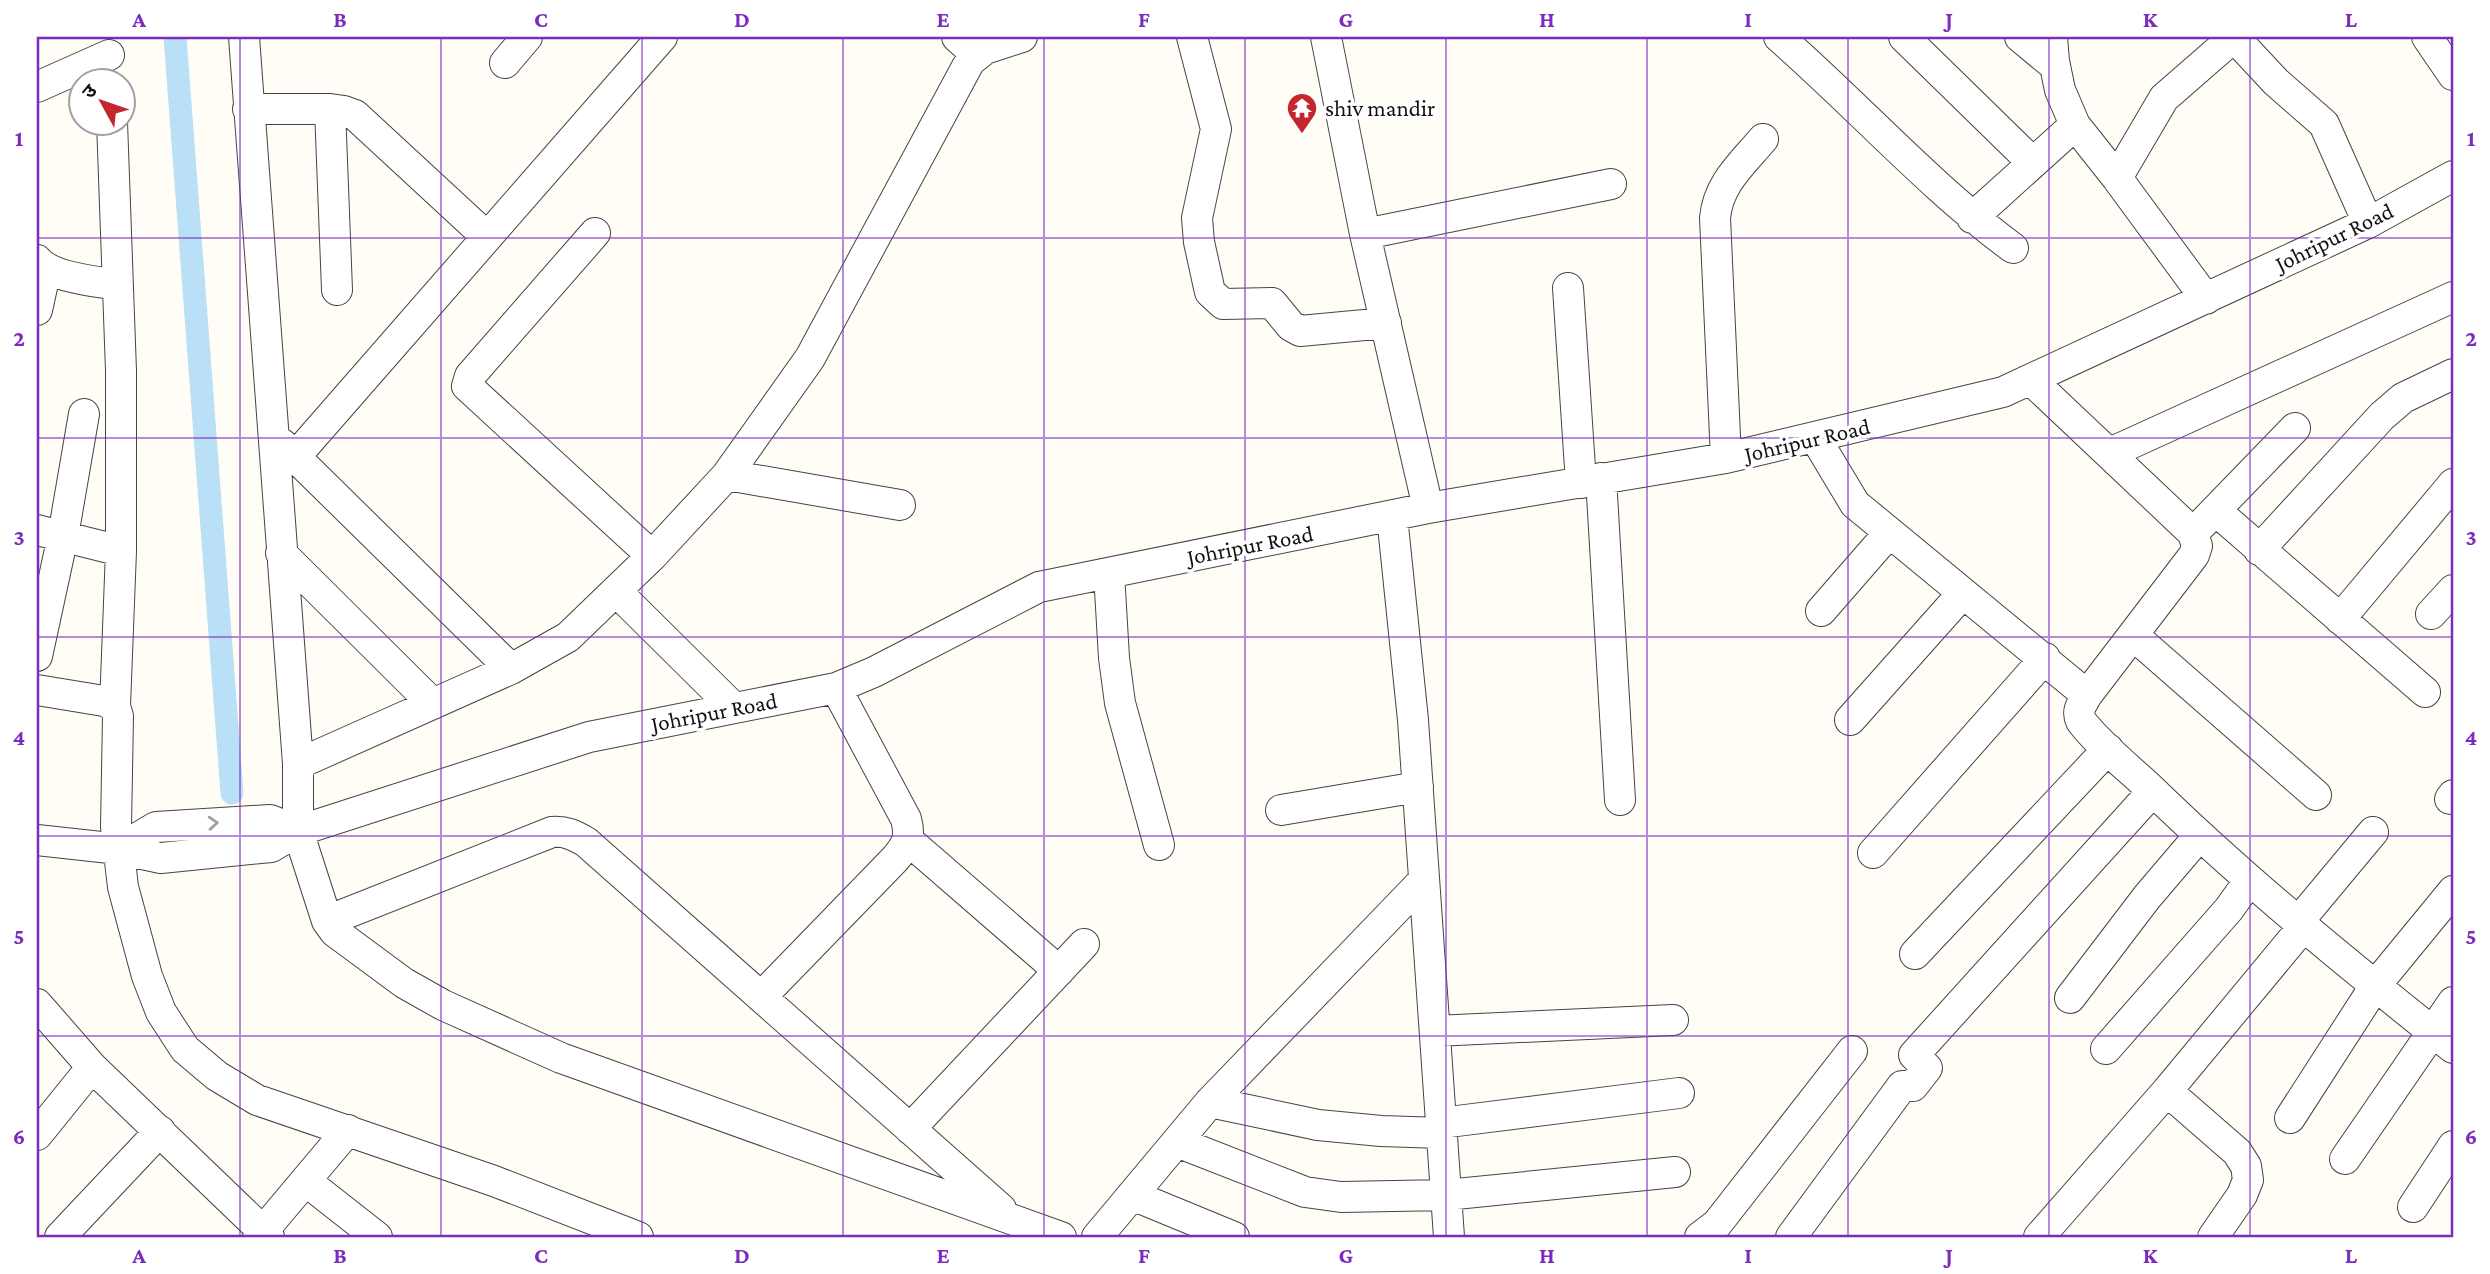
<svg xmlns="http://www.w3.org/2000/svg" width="2490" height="1274" viewBox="0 0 2490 1274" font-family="'Crimson Pro','Noto Sans Devanagari',serif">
<rect width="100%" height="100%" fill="#fffdf5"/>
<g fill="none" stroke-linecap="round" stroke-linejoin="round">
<path stroke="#b9e0f7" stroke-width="23" d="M175 37 232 793"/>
<g stroke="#444" stroke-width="32">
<path id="minor" d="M244 37 298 764V831L327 921 335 932 404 983 443 1005 561 1058 1061 1237
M957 37 976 54
M1192 37 1216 129 1197 218 1199 242 1210 292 1223 304 1272 303 1291 326 1300 331 1386 323
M1326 37 1365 234 1428 508
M1779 37C1858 106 1929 186 2013 248
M1904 37 2033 163
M2020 37 2055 66
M2052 37 2054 61 2060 90 2075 125 2117 178 2206 299
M2234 37 2276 82 2324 124 2368 223
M2427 37 2453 75
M505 63 527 37
M37 87 109 55
M248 109H330L344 111 355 115 487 237
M330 109 337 290
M112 122 121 371V551L115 706 118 716 116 827 123 887 147 976 161 1012 185 1049 217 1076 257 1100 494 1181 638 1237
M2117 178 2164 98 2234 37
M1972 218 2075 125
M595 233 470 376 467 386 652 556
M1365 234 1611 184
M37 260C52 278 95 281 118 285
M1568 288 1581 483
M37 310 46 269
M2031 380 2193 533 2197 546 2194 555 2087 695C2082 704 2076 711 2081 721 2101 747 2130 769 2154 792 2248 883 2350 966 2453 1048
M1816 439 1855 504 2087 695
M282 444 511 669
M2110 453 2453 297
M295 457 662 37
M1726 458 1715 218C1718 184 1742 164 1763 139
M727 475 900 505
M1601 478 1620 800
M2216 511 2425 692
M1392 516 1413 720 1449 1237
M2201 525 2295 428
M37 530 121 551
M2259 550 2382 416 2403 398 2453 374
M281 553 433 704
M1109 573 1114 658 1120 703 1159 845
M616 591 734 708
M1821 611 1889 533
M2431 614 2453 590
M2340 619 2453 484
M2133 635 2316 795
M37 656 63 536 84 414
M37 690 104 701 115 706
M1850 720 1963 593
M298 764 511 669 568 637 652 556 727 475 810 358 970 61 985 49 1022 37
M2450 799 2453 795
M1281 810 1418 787
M37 840 119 849 161 858 271 847 298 831 589 737 836 688 874 672 1039 587 1428 508 1726 458 2003 392 2368 223 2453 176
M909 841 1059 971
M119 849 156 827 270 820 298 831
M1873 853 2045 658
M327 921 552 832C566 831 574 835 586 842L1001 1209
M2298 922 2373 832
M1915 954 2108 749
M761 997 895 859C907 845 911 837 906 819L836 688
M2070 998 2147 897 2199 836
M37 1004 92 1067 269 1237
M1435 1031 1673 1020
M2106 1049 2229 909 2249 881
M2167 1091 2237 1152 2246 1166 2248 1180 2242 1195 2213 1237
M1210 1102 1318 1125 1381 1131 1442 1133
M2290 1118 2375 986 2453 891
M1441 1123 1679 1093
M910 1129 1084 944
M37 1135 92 1067
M1177 1142 1305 1192 1341 1197 1446 1195 1675 1172
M2345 1159 2453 1002
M307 1182 377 1237
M1132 1195 1234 1237
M2413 1207 2453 1146
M60 1237 160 1131
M258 1237 348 1130
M1097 1237 1210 1102 1424 880
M1700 1237 1717 1224 1852 1051
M1791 1237 1902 1086H1913L1927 1068 1914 1055 2153 791
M2039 1237 2167 1091 2303 927"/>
</g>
<use href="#minor" stroke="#fff" stroke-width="30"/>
</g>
<defs><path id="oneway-chevron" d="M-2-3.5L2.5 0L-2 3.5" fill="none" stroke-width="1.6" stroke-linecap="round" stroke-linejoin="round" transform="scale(1.75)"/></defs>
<use stroke="#a0a0a0" href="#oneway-chevron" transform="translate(213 823) rotate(-4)"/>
<path fill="none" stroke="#7b2cbf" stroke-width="2" stroke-opacity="0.55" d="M240 37V1237M441 37V1237M642 37V1237M843 37V1237M1044 37V1237M1245 37V1237M1446 37V1237M1647 37V1237M1848 37V1237M2049 37V1237M2250 37V1237M37 238H2453M37 438H2453M37 637H2453M37 836H2453M37 1036H2453"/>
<defs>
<g id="temple-pin" transform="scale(1.575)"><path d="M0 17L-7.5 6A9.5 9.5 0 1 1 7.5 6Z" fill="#c4262e" stroke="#fff"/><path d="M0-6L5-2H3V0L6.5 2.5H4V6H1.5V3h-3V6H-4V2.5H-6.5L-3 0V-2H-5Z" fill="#fff"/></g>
</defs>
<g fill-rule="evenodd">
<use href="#temple-pin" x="1302" y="108"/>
</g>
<g text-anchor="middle" stroke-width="7" stroke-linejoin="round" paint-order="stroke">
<g font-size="23" fill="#111" stroke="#fff" text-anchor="start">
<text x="1325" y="116">shiv mandir</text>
</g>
<g font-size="23" fill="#111" stroke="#fff">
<text transform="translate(2334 237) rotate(-26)" y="8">Johripur Road</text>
<text transform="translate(1807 440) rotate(-13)" y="8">Johripur Road</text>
<text transform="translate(1250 545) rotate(-11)" y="8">Johripur Road</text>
<text transform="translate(714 712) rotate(-11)" y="8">Johripur Road</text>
</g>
</g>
<rect width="2490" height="1274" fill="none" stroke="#ffffff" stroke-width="77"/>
<g transform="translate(102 102) rotate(310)"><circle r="33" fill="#ffffff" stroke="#a0a0a0" stroke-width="2"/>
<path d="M0-5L12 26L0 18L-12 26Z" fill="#c4262e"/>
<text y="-10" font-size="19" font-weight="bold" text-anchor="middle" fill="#111111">उ</text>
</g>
<rect x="38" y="38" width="2414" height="1198" fill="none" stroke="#7b2cbf" stroke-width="2.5"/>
<g font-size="23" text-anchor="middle" font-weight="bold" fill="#7b2cbf">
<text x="139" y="27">A</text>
<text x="340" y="27">B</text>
<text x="541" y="27">C</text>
<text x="742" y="27">D</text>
<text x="943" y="27">E</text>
<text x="1144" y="27">F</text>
<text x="1346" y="27">G</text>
<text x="1547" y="27">H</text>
<text x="1748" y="27">I</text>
<text x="1949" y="27">J</text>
<text x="2150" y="27">K</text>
<text x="2351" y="27">L</text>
<text x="19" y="146">1</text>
<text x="2471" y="146">1</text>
<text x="19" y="346">2</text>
<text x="2471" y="346">2</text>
<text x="19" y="545">3</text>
<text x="2471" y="545">3</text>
<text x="19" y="745">4</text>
<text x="2471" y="745">4</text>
<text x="19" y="944">5</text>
<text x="2471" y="944">5</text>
<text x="19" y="1144">6</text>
<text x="2471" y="1144">6</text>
<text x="139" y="1263">A</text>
<text x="340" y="1263">B</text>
<text x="541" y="1263">C</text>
<text x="742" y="1263">D</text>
<text x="943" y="1263">E</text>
<text x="1144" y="1263">F</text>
<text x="1346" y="1263">G</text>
<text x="1547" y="1263">H</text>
<text x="1748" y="1263">I</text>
<text x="1949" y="1263">J</text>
<text x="2150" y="1263">K</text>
<text x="2351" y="1263">L</text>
</g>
</svg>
